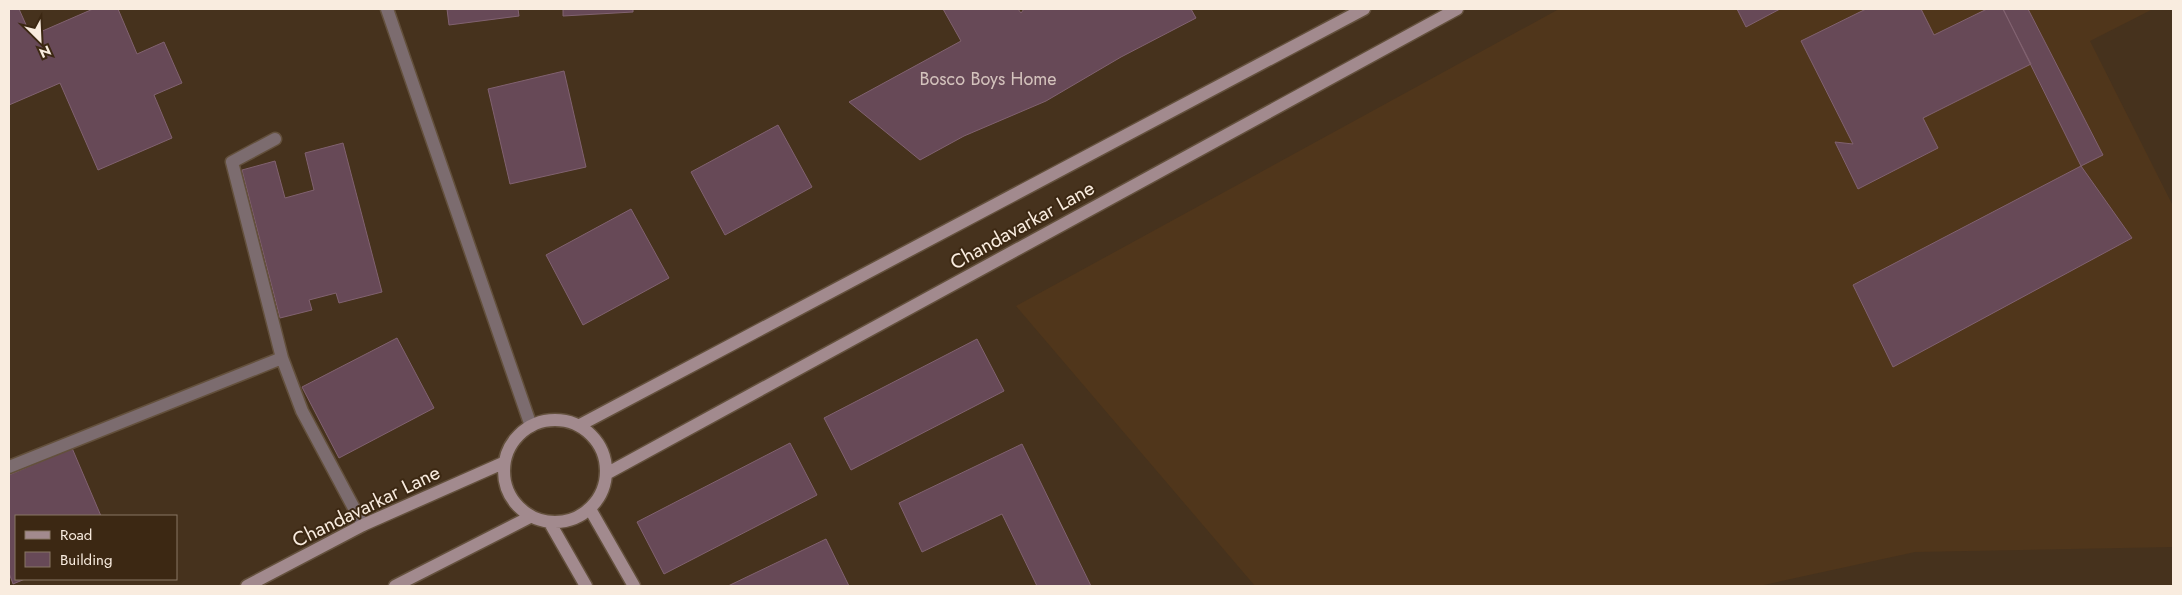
<svg xmlns="http://www.w3.org/2000/svg" width="2182" height="595" viewBox="0 0 2182 595" font-family="Jost,sans-serif">
<rect width="100%" height="100%" fill="#46321d"/>
<path fill="#50361b" d="M1559 9H2153L2090 41 2173 206V547L1915 552 1759 586H1255L1016 306Z"/>
<path fill="#674957" stroke="#816270" d="M9 9H19L31 36 93 9H118L137 54 164 42 182 83 154 95 172 138 98 170 60 83 9 105Z
M447 9H518L519 16 449 25Z
M563 9H633V12L563 16Z
M943 9H1018L1021 13 1024 9H1191L1196 18 1121 57 1046 101 964 136 920 160 849 102 961 41Z
M1737 9H1780L1746 27Z
M1866 9H1921L1934 35 1987 9H2003L2031 64 1923 118 1938 148 1858 189 1835 142 1853 144 1801 41Z
M2003 9H2028L2103 155 2081 166Z
M564 71 586 167 510 184 488 89Z
M778 125 812 187 725 235 691 172Z
M343 143 382 292 339 303 336 293 309 300 312 310 280 318 242 170 275 161 285 198 314 190 305 153Z
M2081 166 2132 238 1893 367 1853 285Z
M631 209 669 278 583 325 546 255Z
M397 338 434 408 339 458 302 387Z
M977 339 1004 391 851 470 824 418Z
M790 443 817 495 664 574 637 522Z
M1022 444 1091 586H1037L1002 514 922 552 899 503Z
M72 448 101 516H16V579H25L13 584 9 573V475Z
M826 539 849 586H728Z"/>
<g fill="none" stroke-linecap="round" stroke-linejoin="round">
<g stroke="#63503c" stroke-width="15">
<path id="street" d="M387 9 531 426
M275 139 232 162 282 358 302 411 363 525
M9 467 282 358"/>
</g>
<g stroke="#63503c" stroke-width="15">
<path id="secondary" d="M504 471a51 51 0 1 1 102 0a51 51 0 1 1-102 0Z
M580 425 1364 9
M606 474 1457 9
M590 509 634 586
M550 523 586 586
M247 586 363 525 503 463
M395 586 530 517"/>
</g>
<use href="#street" stroke="#7c6c6f" stroke-width="12"/>
<use href="#secondary" stroke="#a28a8e" stroke-width="12"/>
</g>
<g text-anchor="middle" stroke-width="4" stroke-linejoin="round" paint-order="stroke">
<g font-size="18" fill="#d4c3bd">
<text x="988" y="85">Bosco Boys Home</text>
</g>
<g font-size="20" fill="#f9ecdf" stroke="#3c2813">
<text transform="translate(1022 225) rotate(-29)" y="7">Chandavarkar Lane</text>
<text transform="translate(366 506) rotate(-26)" y="7">Chandavarkar Lane</text>
</g>
</g>
<rect width="2182" height="595" fill="none" stroke="#f9ecdf" stroke-width="20"/>
<rect x="15" y="515" width="162" height="65" fill="#3c2813" stroke="#887665"/>
<rect x="25" y="531" width="25" height="8" fill="#a28a8e" stroke="#887665"/>
<text x="60" y="540" font-size="15" fill="#f9ecdf">Road</text>
<rect x="25" y="552" width="25" height="15" fill="#674957" stroke="#887665"/>
<text x="60" y="565" font-size="15" fill="#f9ecdf">Building</text>
<g transform="translate(40 40) rotate(156)" stroke="#3c2813" stroke-width="4" paint-order="stroke">
<path d="M0-4L9 19L0 12L-9 19Z" fill="#f9ecdf"/>
<text y="-8" font-size="14" font-weight="bold" text-anchor="middle" fill="#f9ecdf">N</text>
</g>
</svg>
